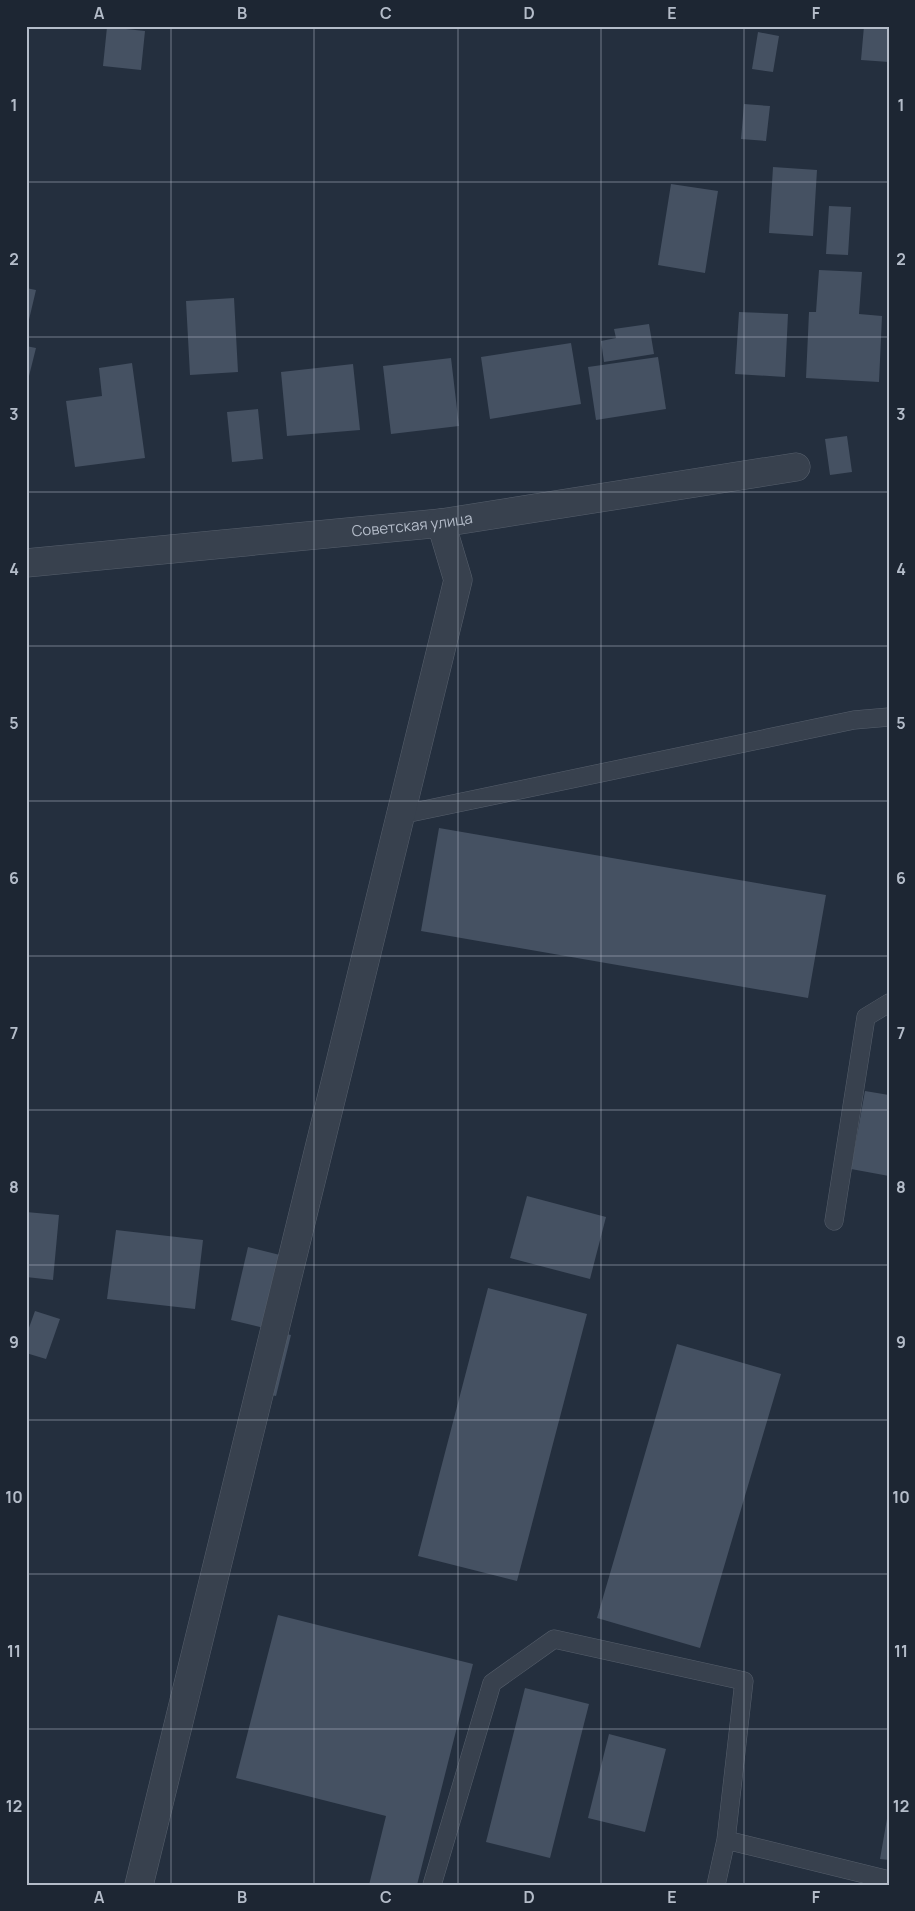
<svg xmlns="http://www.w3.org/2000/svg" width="915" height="1911" viewBox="0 0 915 1911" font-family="Manrope,sans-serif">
<rect width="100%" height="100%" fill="#242f3e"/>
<path fill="#455162" d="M864 26H889V62L861 60Z
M107 27 145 31 141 70 103 66Z
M758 32 779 36 773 72 752 69Z
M744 104 770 106 766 141 741 139Z
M773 167 817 170 813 236 769 233Z
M671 184 718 191 705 273 658 265Z
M829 206 851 207 848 255 826 254Z
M819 270 862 272 859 314 882 316 879 382 806 378 809 312H816Z
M26 288 36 290 27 328H26Z
M234 298 238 372 190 375 186 301Z
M739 312 788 314 785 377 735 374Z
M649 324 654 354 604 362 601 341 616 338 614 329Z
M571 343 581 404 490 419 481 357Z
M26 346 36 348 27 384H26Z
M658 357 666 409 596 420 588 367Z
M451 358 459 426 391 434 383 366Z
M132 363 145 458 75 467 66 401 102 396 99 368Z
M353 364 360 430 287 436 281 372Z
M258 409 263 459 232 462 227 412Z
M847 436 852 472 830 475 825 439Z
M439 828 826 895 808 998 421 931Z
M865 1091 889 1095V1176L851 1169Z
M527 1196 606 1217 590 1279 510 1258Z
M26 1212 59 1215 53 1280 26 1277Z
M116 1230 203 1240 195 1309 107 1299Z
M248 1247 300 1260 282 1333 291 1335 276 1396 253 1391 268 1329 231 1320Z
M488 1288 587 1314 517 1581 418 1556Z
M35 1311 60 1319 46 1359 26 1353V1336Z
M677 1344 781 1374 700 1648 597 1618Z
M278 1615 473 1664 417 1885H369L386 1816 236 1778Z
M525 1688 589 1704 550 1858 486 1842Z
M609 1734 666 1749 645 1832 588 1818Z
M888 1813H889V1860L880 1859Z"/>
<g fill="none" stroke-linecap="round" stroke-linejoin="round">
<g stroke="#565f6c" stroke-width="19">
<path id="service" d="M400 815 854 720 889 717
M834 1221 866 1017 889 1003
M726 1840 889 1880
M432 1885 492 1683 554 1639 744 1681 726 1840 716 1885"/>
</g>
<g stroke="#565f6c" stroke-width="29">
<g id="minor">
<path id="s1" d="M26 563 441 523 796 467"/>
<path d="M139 1885 458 580 441 523"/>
</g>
</g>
<use href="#service" stroke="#38414e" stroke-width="18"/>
<use href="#minor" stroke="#38414e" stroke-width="28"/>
</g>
<path fill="none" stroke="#b4bcc9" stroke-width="1" stroke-opacity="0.55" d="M171 26V1885M314 26V1885M458 26V1885M601 26V1885M744 26V1885M26 182H889M26 337H889M26 492H889M26 646H889M26 801H889M26 956H889M26 1110H889M26 1265H889M26 1420H889M26 1574H889M26 1729H889"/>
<g text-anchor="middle" stroke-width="5" stroke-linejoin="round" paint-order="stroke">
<g font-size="15" fill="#b4bcc9" stroke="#1d2633">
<text dy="5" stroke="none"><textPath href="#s1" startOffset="388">Советская улица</textPath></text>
</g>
</g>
<rect width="915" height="1911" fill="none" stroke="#1d2633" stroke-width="55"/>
<rect x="28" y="28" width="860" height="1856" fill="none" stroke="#b4bcc9" stroke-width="2"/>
<g font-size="16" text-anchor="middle" font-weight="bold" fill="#b4bcc9">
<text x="99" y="19">A</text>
<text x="242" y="19">B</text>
<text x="386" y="19">C</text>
<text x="529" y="19">D</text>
<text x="672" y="19">E</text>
<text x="816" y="19">F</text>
<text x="14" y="111">1</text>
<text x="901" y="111">1</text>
<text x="14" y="265">2</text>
<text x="901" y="265">2</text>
<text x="14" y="420">3</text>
<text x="901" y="420">3</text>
<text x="14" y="575">4</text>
<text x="901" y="575">4</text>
<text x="14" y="729">5</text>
<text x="901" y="729">5</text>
<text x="14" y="884">6</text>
<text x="901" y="884">6</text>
<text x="14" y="1039">7</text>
<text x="901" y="1039">7</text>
<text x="14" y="1193">8</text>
<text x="901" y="1193">8</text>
<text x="14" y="1348">9</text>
<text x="901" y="1348">9</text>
<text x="14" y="1503">10</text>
<text x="901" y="1503">10</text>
<text x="14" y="1657">11</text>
<text x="901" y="1657">11</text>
<text x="14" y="1812">12</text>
<text x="901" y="1812">12</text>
<text x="99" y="1903">A</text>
<text x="242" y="1903">B</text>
<text x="386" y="1903">C</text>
<text x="529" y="1903">D</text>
<text x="672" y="1903">E</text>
<text x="816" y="1903">F</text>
</g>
</svg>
